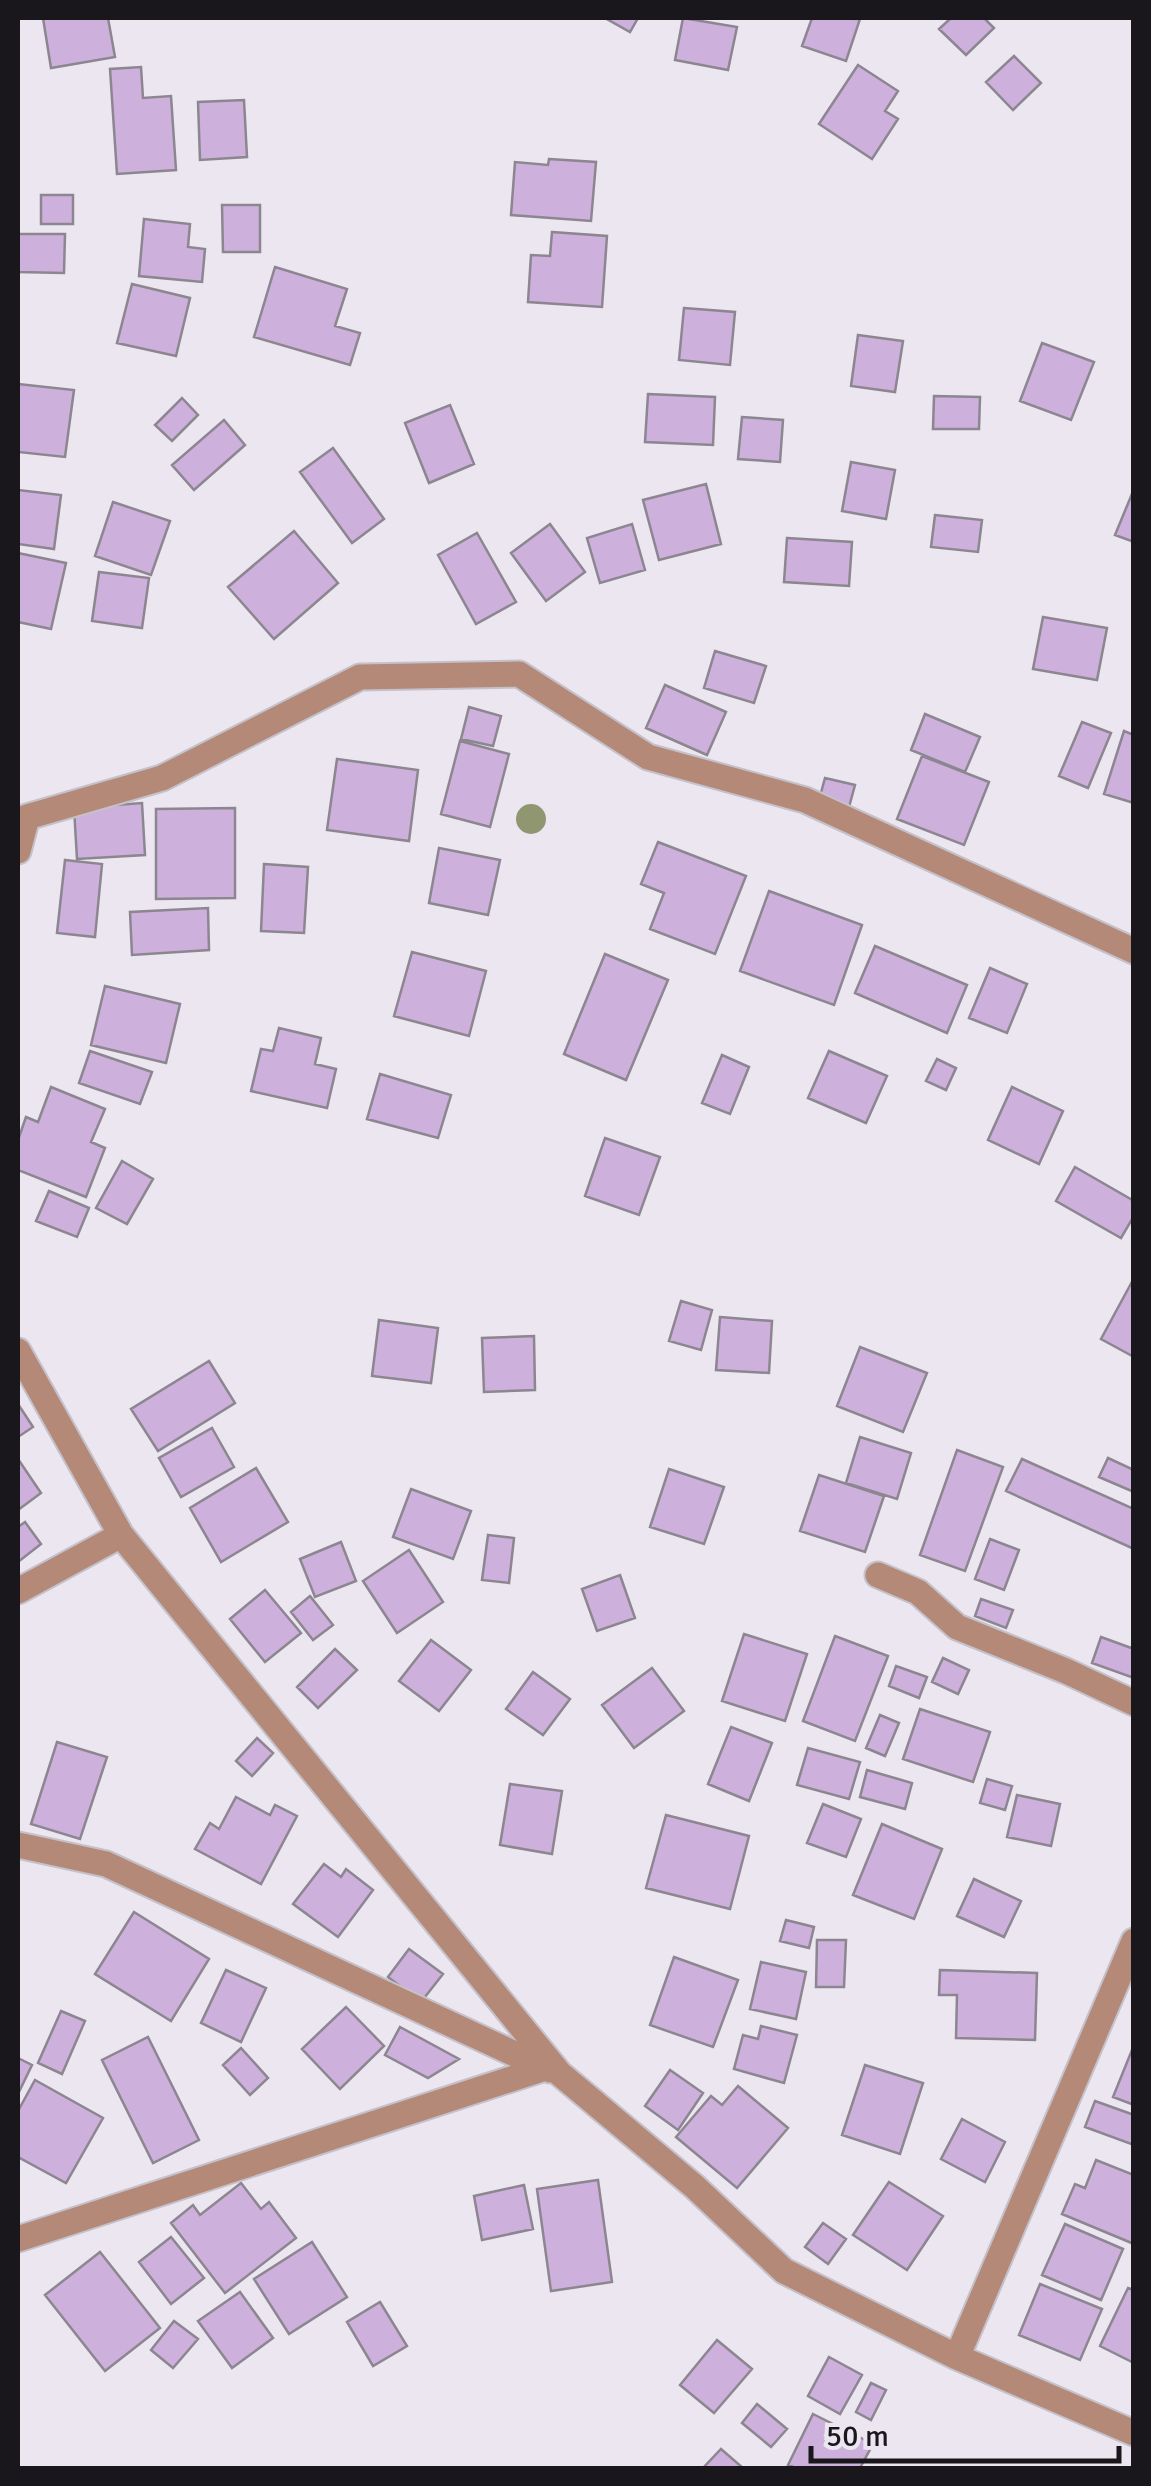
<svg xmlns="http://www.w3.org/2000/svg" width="1151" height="2486" viewBox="0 0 1151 2486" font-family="Signika,sans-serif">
<rect width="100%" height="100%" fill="#ebe6f0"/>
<path fill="#ceb0dc" stroke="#8c8690" stroke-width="2.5" d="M43 18H108L115 57 51 68Z
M605 18H638L630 32Z
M683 18 737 27 728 70 675 60Z
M812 18 860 19 846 61 802 46Z
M951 18H984L994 28 966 55 939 29Z
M1014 56 1041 83 1013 110 986 82Z
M858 65 898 91 885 111 898 119 872 159 819 124Z
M141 67 143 98 171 96 176 170 117 174 110 69Z
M244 100 247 157 200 160 198 102Z
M549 159 596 162 591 221 511 215 515 162 548 165Z
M41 195H73V224H41Z
M222 205H260V252H223Z
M144 219 190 224 188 247 205 249 202 282 139 276Z
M552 232 607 236 602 307 528 302 531 255 550 256Z
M18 234H65L64 273 18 272Z
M275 267 347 289 335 326 360 333 350 365 254 337Z
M132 284 190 298 176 356 117 343Z
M684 308 735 312 730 365 679 360Z
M858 335 903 341 895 392 851 386Z
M1042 343 1094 362 1071 420 1020 401Z
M18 384 74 390 65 457 18 452Z
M648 394 715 397 713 445 645 442Z
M934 396 980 397 979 429H933Z
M182 398 198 415 172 441 155 425Z
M450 405 474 464 429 483 405 423Z
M742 417 783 420 780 462 738 459Z
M224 420 245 445 194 490 172 465Z
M333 448 384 519 352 543 300 472Z
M851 462 895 470 886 519 842 511Z
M706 484 721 544 659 560 643 500Z
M1134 489V542L1115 535Z
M18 490 61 495 54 549 18 544Z
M113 502 170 521 151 575 95 556Z
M935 515 982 520 978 552 931 547Z
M550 524 585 572 546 601 511 553Z
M632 524 645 570 600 583 587 538Z
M294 531 338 583 274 639 228 587Z
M477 533 516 602 476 624 438 555Z
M787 538 852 542 849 586 784 582Z
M18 553 66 563 51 629 18 622Z
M99 572 149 578 142 628 92 621Z
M1043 617 1107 628 1097 680 1033 669Z
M715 651 766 666 754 703 704 688Z
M665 685 726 712 707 755 646 728Z
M469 707 501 716 493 746 461 739Z
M925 714 980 737 965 772 911 750Z
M1082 722 1111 733 1088 788 1059 776Z
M1124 731 1134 735V803L1104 794Z
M460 741 509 754 490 827 441 814Z
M922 756 989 782 964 845 897 819Z
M337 759 418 770 409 841 327 830Z
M825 778 855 785 849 807 819 800Z
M142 803 145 855 77 859 74 808Z
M235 808V898L156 899V809Z
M658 842 746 876 715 954 650 929 664 893 641 884Z
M439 848 500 860 488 915 429 903Z
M65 860 102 864 95 937 57 933Z
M264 864 308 867 304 933 261 931Z
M769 891 862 925 834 1005 740 971Z
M208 908 209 950 132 955 130 912Z
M875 946 967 985 947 1033 855 993Z
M412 952 486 971 469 1036 394 1016Z
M605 954 668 980 626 1080 564 1054Z
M990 968 1027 984 1007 1033 969 1018Z
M105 986 180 1004 166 1063 91 1045Z
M279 1028 321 1038 315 1064 336 1069 327 1108 251 1091 261 1049 273 1051Z
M90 1051 152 1072 140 1104 79 1083Z
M829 1051 887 1076 866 1123 808 1098Z
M722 1055 749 1067 730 1114 702 1103Z
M937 1059 956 1068 946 1090 926 1081Z
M380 1074 451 1095 438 1138 367 1119Z
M51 1087 105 1109 91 1142 105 1148 86 1197 18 1170V1140L26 1117 38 1122Z
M1012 1087 1063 1111 1039 1164 988 1140Z
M605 1138 660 1157 639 1215 585 1196Z
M122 1161 153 1179 127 1224 96 1208Z
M1075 1167 1134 1201V1216L1121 1238 1056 1201Z
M49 1191 89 1208 77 1237 36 1221Z
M1134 1278V1357L1101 1339Z
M681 1301 712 1310 701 1350 669 1341Z
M720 1317 772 1321 769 1373 716 1370Z
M379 1320 438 1328 431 1383 372 1376Z
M534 1336 535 1390 484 1392 482 1338Z
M860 1347 927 1373 903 1432 837 1406Z
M209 1361 235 1403 158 1451 131 1409Z
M18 1404 33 1427 18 1437Z
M212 1428 234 1467 181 1497 159 1458Z
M860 1437 911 1453 897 1499 846 1483Z
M957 1450 1003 1467 965 1571 920 1555Z
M1108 1458 1134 1470V1492L1099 1477Z
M18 1459 41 1493 18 1510Z
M1022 1459 1134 1509V1549L1006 1491Z
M256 1468 288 1522 221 1562 190 1508Z
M669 1469 724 1487 704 1544 650 1527Z
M819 1475 884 1496 865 1552 800 1531Z
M411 1489 471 1511 453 1559 393 1537Z
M25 1522 41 1544 18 1562V1527Z
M488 1535 514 1538 509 1583 482 1580Z
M990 1539 1019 1550 1004 1590 975 1579Z
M341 1542 356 1581 315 1597 300 1559Z
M409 1550 443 1602 397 1633 363 1581Z
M620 1575 635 1618 597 1631 582 1589Z
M265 1590 301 1633 265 1662 230 1619Z
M310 1596 333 1625 313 1640 291 1612Z
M981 1599 1013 1610 1006 1628 975 1616Z
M744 1634 807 1654 785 1721 722 1701Z
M835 1636 888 1656 855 1741 803 1721Z
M1101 1637 1134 1649V1678L1092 1663Z
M431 1640 471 1670 439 1711 399 1681Z
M335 1649 357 1670 318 1708 297 1687Z
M943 1658 969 1670 958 1694 932 1682Z
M896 1666 927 1677 919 1698 889 1686Z
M652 1668 684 1711 634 1748 602 1705Z
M533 1672 570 1699 543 1735 506 1709Z
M920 1709 990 1732 973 1782 903 1759Z
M880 1715 899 1723 885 1756 866 1748Z
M731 1727 772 1743 749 1801 708 1784Z
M257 1738 273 1753 252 1776 236 1761Z
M57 1742 107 1757 80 1839 31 1824Z
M808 1748 860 1762 849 1799 797 1785Z
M867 1770 912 1783 905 1809 860 1797Z
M987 1779 1012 1786 1005 1810 980 1803Z
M510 1784 562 1791 552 1854 500 1845Z
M1017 1795 1060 1804 1051 1846 1007 1837Z
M236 1797 270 1815 275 1805 297 1816 261 1884 195 1849 210 1823 219 1829Z
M823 1804 861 1819 846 1857 807 1843Z
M666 1815 749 1836 730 1909 646 1888Z
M882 1824 942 1849 914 1919 853 1895Z
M324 1864 341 1877 346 1869 373 1890 338 1937 293 1904Z
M974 1879 1021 1901 1004 1937 957 1916Z
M134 1912 209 1959 171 2021 95 1974Z
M786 1920 814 1927 809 1948 780 1941Z
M817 1940H846L844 1987H816Z
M409 1949 443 1974 421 2002 388 1977Z
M674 1957 738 1980 713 2047 650 2025Z
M761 1962 806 1972 796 2019 750 2009Z
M226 1970 266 1988 241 2042 201 2023Z
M940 1970 1037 1973 1035 2040 956 2038 957 1995H939Z
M346 2007 384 2046 340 2089 302 2049Z
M61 2011 85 2021 62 2074 38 2063Z
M761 2026 797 2035 784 2083 734 2069 743 2035 758 2039Z
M400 2027 459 2059 428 2078 385 2055Z
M148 2037 199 2140 153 2163 102 2060Z
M1134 2045V2105L1113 2097Z
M241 2048 268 2078 250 2095 223 2065Z
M18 2058 32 2065 18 2094Z
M865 2065 923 2083 900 2154 842 2135Z
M670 2070 703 2093 678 2130 645 2106Z
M35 2080 103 2118 66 2183 18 2157V2111Z
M738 2086 788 2128 737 2188 676 2137 711 2096 722 2105Z
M1095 2101 1134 2115V2145L1085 2127Z
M962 2119 1005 2142 985 2182 941 2159Z
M1096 2160 1134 2175V2244L1062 2214 1075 2184 1085 2188Z
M598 2180 612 2282 551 2291 537 2189Z
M889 2182 943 2216 907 2270 853 2235Z
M241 2183 261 2209 269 2202 296 2238 225 2293 171 2223 193 2205 200 2215Z
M524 2185 533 2229 482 2240 474 2196Z
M823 2223 846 2239 828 2264 805 2247Z
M1065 2224 1123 2249 1101 2300 1042 2275Z
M171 2237 204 2278 171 2304 139 2262Z
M312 2242 347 2297 289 2334 254 2279Z
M100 2252 160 2328 105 2371 45 2295Z
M1040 2284 1102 2309 1080 2360 1019 2335Z
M1128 2288 1134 2290V2363L1100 2346Z
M240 2292 273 2338 232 2368 198 2321Z
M380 2302 407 2346 373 2366 347 2322Z
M174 2321 198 2339 173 2368 151 2350Z
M717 2340 752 2369 714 2413 680 2385Z
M829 2357 862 2375 840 2414 808 2396Z
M871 2383 886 2390 871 2420 856 2412Z
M757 2404 787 2429 771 2447 742 2423Z
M813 2414 873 2444 860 2468H796L788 2465Z
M721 2449 743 2468H703Z"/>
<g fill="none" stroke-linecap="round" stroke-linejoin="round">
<g stroke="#c5c1ca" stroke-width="29">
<path id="minor" d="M18 851 27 817 162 778 360 677 519 674 648 757 805 800 1134 951
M18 1351 121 1535 559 2073 695 2187 784 2271 957 2357 1134 2433
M878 1575 918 1592 957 1627 1066 1671 1134 1703
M18 1591 121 1535
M18 1845 106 1864 545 2068
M18 2239 545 2068 550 2070
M957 2357 1134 1941"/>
</g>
<use href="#minor" stroke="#b48978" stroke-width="25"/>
</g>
<circle fill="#8f9670" cx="531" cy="819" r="15"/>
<rect width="1151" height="2486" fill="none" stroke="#19171b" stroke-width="40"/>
<path d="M811 2446v15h308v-15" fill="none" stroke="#19171b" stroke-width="5"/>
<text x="826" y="2446" font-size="30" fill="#19171b" stroke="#ebe6f0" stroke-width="8" paint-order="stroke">50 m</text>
</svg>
